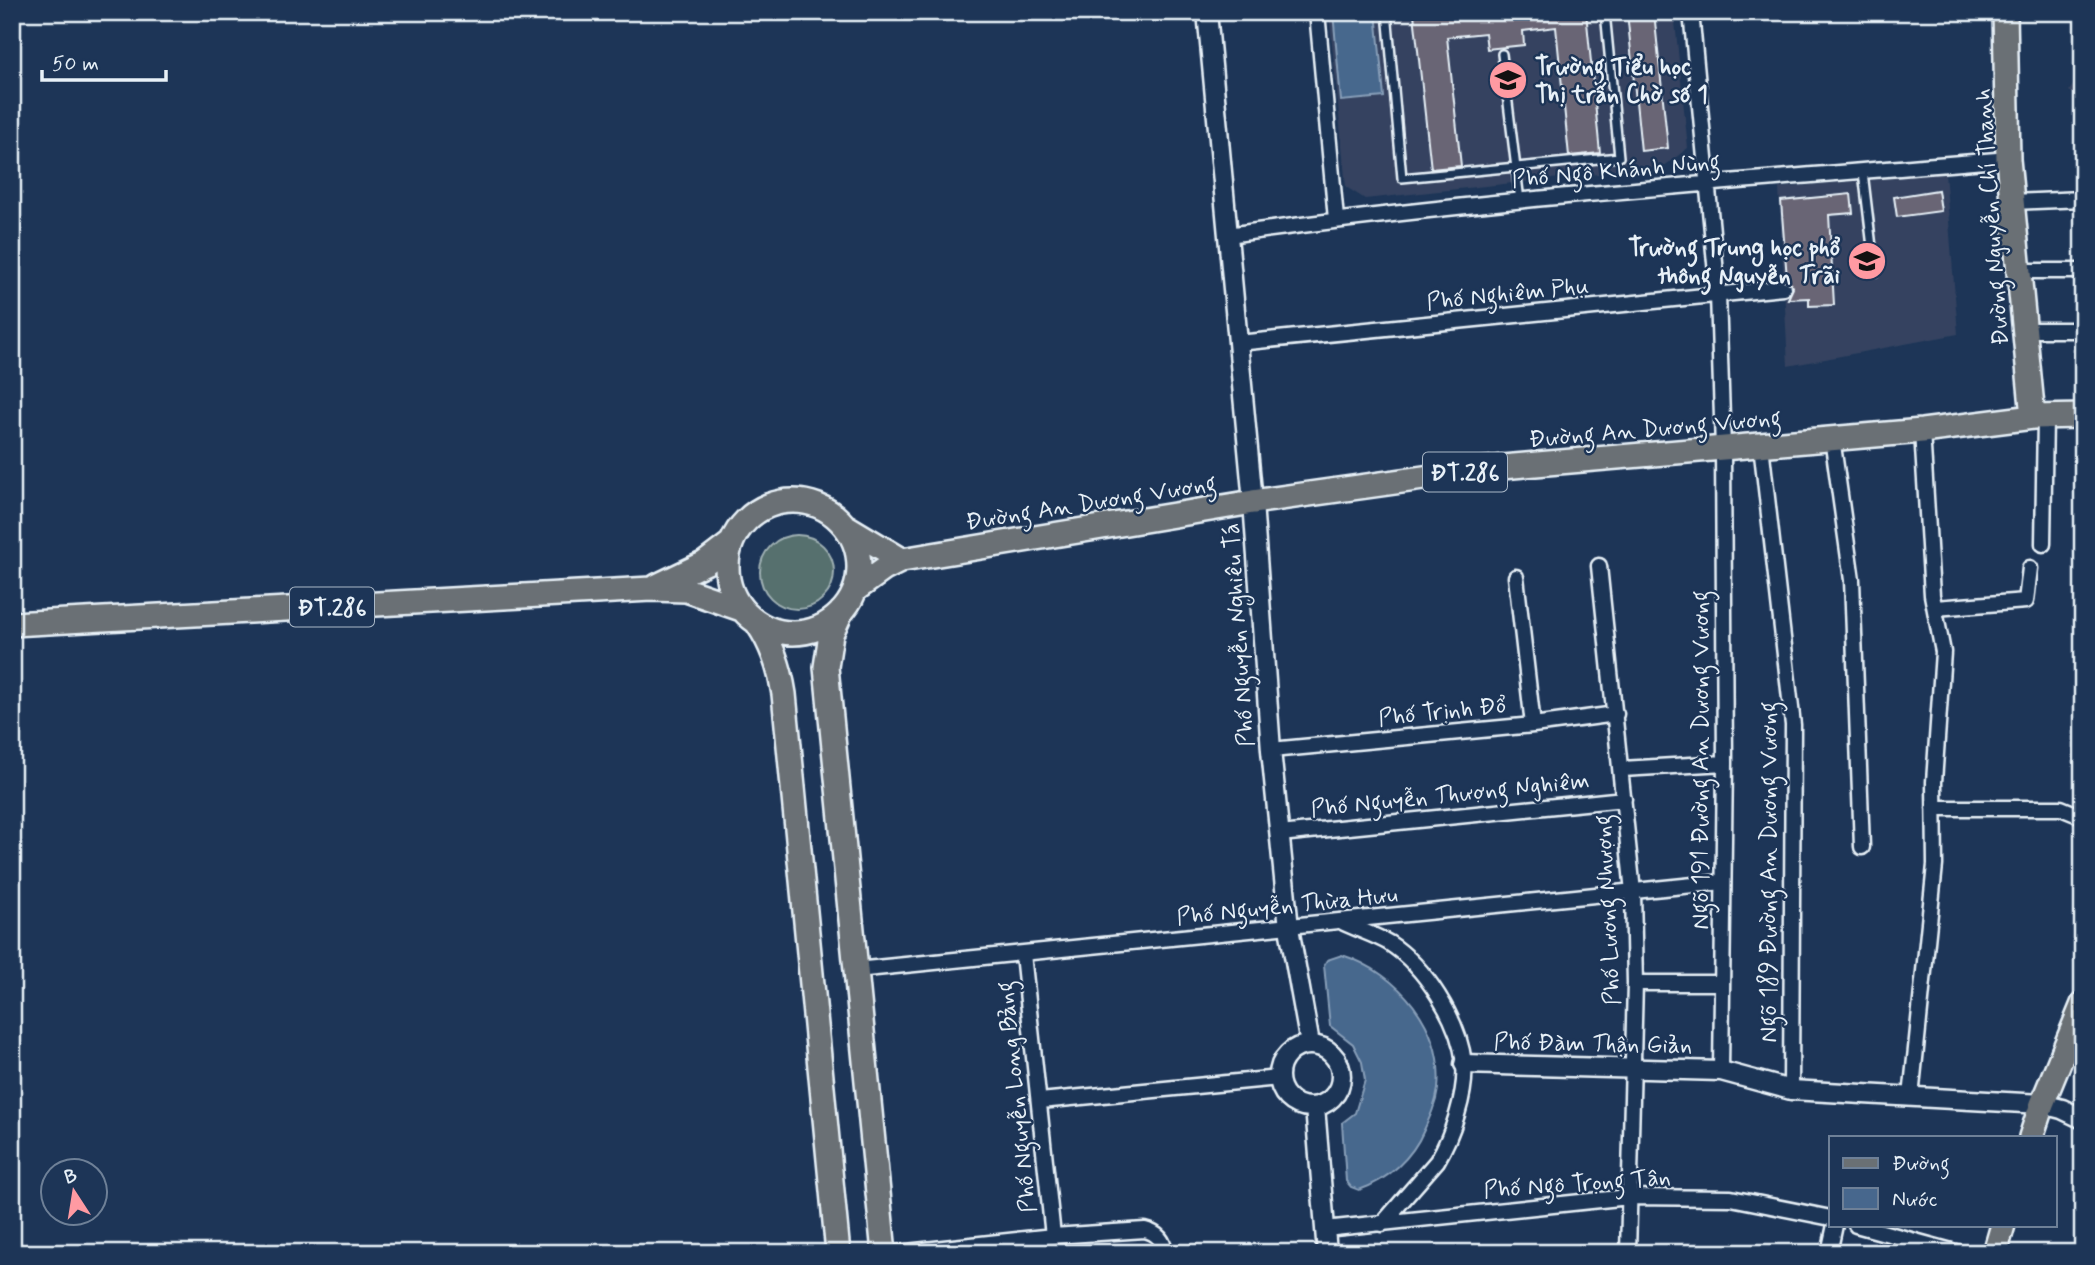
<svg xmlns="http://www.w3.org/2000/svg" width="2095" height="1265" viewBox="0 0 2095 1265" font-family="Mynerve,sans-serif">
<rect width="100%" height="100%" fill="#1d3557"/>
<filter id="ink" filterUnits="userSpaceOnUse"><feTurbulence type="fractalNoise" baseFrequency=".0143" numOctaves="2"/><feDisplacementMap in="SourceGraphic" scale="14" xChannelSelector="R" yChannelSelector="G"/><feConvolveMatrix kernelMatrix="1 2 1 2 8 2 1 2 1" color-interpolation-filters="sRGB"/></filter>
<g filter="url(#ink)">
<path fill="#344360" d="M1329 12H1674L1688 148 1663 167 1365 199 1346 187Z
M2083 71V100L2069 91Z
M1945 172 1958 334 1788 366 1779 188Z"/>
<path fill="#56706e" stroke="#9fb0b3" stroke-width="2" d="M760 572a37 37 0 1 1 74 0a37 37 0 1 1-74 0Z"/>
<path fill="#47678d" stroke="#879eb8" stroke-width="2" d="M1333 12H1376L1384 97 1341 101Z
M1342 955C1399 973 1444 1028 1438 1089 1436 1104 1430 1117 1424 1130 1412 1158 1388 1180 1359 1190L1351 1187 1346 1181 1342 1123 1355 1113 1365 1080 1362 1062 1353 1044 1330 1026 1324 965 1327 960Z"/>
<path fill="#696575" stroke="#e8f1f8" stroke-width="2" d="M1432 12H1586L1600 153 1569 156 1556 27 1523 31 1524 45 1487 49 1485 33 1447 37 1461 166 1431 169 1414 14Z
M1627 12H1654L1668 148 1641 151Z
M1938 190 1941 211 1897 217 1894 197Z
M1851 194 1853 213 1829 215 1834 305 1809 306V298L1788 299 1793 288 1787 279 1781 201Z"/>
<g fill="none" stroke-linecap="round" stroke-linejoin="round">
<g stroke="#e8f1f8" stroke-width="12">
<path id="service" d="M1387 12 1402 178 1619 157 1605 12
M1502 54 1520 201
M1863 172 1875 272"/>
</g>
<g stroke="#e8f1f8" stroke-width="19">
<path id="minor" d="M1317 12 1336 219
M1691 12 1718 294 1723 449 1725 763 1721 1071
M2012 202 2083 199
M1228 235C1487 198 1748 181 2008 159
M2019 271H2083
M2025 330H2083
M1238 343 1783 288
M1832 438 1852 580 1862 847
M1761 445 1793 725 1791 1090
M2043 544 2045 417
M1599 566 1633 892 1635 983 1628 1253
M1516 577 1533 725
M1935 608 2026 601 2030 568
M1271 750 1533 725 1616 714
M1622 769 1725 763
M1934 808H2061L2083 817
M1280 834 1624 799
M1344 923C1359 930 1375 935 1389 943 1425 966 1459 1020 1464 1063 1467 1093 1452 1136 1437 1161L1382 1224
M1023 954 1053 1236
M856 970 1723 882
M1635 983H1722
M1911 1097 1935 865 1934 782 1943 652 1932 595 1922 431
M1040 1101 1279 1078
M1856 1225 1959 1253
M1325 1229 1629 1197 1731 1198 1831 1218
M897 1253 1053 1236 1145 1230C1157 1233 1164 1240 1165 1253
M1829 1253 1835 1225"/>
</g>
<g stroke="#e8f1f8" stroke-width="23">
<path id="tertiary" d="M1207 12 1253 502 1271 750 1289 928 1310 1044
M1279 1076a31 31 0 1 1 62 0a31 31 0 1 1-62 0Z
M1464 1064 1721 1071 1791 1090 2042 1104 2062 1109 2083 1119
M1315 1107 1327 1253"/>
</g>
<g stroke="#e8f1f8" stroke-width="28">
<path id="primary" d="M2005 12 2008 159 2033 417
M727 567a66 66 0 1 1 132 0a66 66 0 1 1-132 0Z
M847 527 902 560
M657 586 705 563 730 544
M855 590 884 569 902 560 1253 502 1502 467 1922 431 2033 417 2083 416
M841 612 831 634 826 667 884 1253
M12 624 651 589 686 590 741 609
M758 624C773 646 780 668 784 694L838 1253
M2031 1137 2042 1104 2083 1004
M1995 1253 2003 1225"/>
</g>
<use href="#service" stroke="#1d3557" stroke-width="7"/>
<use href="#minor" stroke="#1d3557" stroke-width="14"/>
<use href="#tertiary" stroke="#1d3557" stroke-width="18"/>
<use href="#primary" stroke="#6a7074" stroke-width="23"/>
</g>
</g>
<defs>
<g id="school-disc" transform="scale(2.0125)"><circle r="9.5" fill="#ff9aa2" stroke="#1d3557"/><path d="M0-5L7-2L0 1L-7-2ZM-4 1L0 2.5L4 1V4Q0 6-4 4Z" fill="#111"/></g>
</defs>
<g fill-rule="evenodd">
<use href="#school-disc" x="1508" y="80"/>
<use href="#school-disc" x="1867" y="261"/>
</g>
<g text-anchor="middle" stroke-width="5" stroke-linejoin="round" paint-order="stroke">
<g fill="#1d3557" stroke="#abb9c8" stroke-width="2">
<rect x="1423" y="452.5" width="84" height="39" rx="5"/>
<rect x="290" y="587.5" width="84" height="39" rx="5"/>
</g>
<g font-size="23" font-weight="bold" fill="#e8f1f8">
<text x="1465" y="480">ĐT.286</text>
<text x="332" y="615">ĐT.286</text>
</g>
<g font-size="24" font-weight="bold" fill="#e8f1f8" stroke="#1d3557" text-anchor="start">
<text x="1535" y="74">Trường Tiểu học<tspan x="1535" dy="28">Thị trấn Chờ số 1</tspan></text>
<text x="1840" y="255" text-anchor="end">Trường Trung học phổ<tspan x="1840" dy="28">thông Nguyễn Trãi</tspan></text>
</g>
<g font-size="24" fill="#e8f1f8" stroke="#1d3557">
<text transform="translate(1616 170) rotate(-5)" y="8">Phố Ngô Khánh Nùng</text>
<text transform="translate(1991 217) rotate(-94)" y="8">Đường Nguyễn Chí Thanh</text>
<text transform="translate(1508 293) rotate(-6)" y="8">Phố Nghiêm Phụ</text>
<text transform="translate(1655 428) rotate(-5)" y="8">Đường An Dương Vương</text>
<text transform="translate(1091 502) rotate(-9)" y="8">Đường An Dương Vương</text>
<text transform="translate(1238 635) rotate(-94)" y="8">Phố Nguyễn Nghiêu Tá</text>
<text transform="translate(1442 711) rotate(-6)" y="8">Phố Trịnh Đổ</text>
<text transform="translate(1700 760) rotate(-90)" y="8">Ngõ 191 Đường An Dương Vương</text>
<text transform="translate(1450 794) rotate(-6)" y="8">Phố Nguyễn Thượng Nghiêm</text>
<text transform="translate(1768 872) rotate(-90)" y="8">Ngõ 189 Đường An Dương Vương</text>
<text transform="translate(1287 905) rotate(-6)" y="8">Phố Nguyễn Thừa Hưu</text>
<text transform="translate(1607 910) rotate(-93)" y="8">Phố Lương Nhượng</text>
<text transform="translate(1593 1043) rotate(1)" y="8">Phố Đàm Thận Giản</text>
<text transform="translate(1016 1097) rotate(-96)" y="8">Phố Nguyễn Long Bảng</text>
<text transform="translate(1577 1183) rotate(-4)" y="8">Phố Ngô Trọng Tân</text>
</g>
</g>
<rect width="2095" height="1265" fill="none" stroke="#1d3557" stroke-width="42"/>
<rect x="21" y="21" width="2053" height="1223" fill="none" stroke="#e8f1f8" stroke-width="2.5" filter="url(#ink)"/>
<rect x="1829" y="1136" width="228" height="91" fill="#1d3557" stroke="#6e8097" stroke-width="2"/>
<rect x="1843" y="1158" width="35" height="10" fill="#6a7074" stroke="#6e8097" stroke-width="2"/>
<text x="1892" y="1170" font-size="21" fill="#e8f1f8">Đường</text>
<rect x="1843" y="1188" width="35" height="21" fill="#47678d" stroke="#6e8097" stroke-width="2"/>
<text x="1892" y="1206" font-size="21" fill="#e8f1f8">Nước</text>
<g transform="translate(74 1192) rotate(348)"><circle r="33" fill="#1d3557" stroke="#6e8097" stroke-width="2"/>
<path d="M0-5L12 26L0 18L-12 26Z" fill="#ff9aa2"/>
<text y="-10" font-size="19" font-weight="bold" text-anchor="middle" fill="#e8f1f8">B</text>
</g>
<path d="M42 70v10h124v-10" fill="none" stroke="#e8f1f8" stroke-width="3.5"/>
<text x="52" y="70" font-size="21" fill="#e8f1f8" stroke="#1d3557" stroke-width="5" paint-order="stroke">50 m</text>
</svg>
